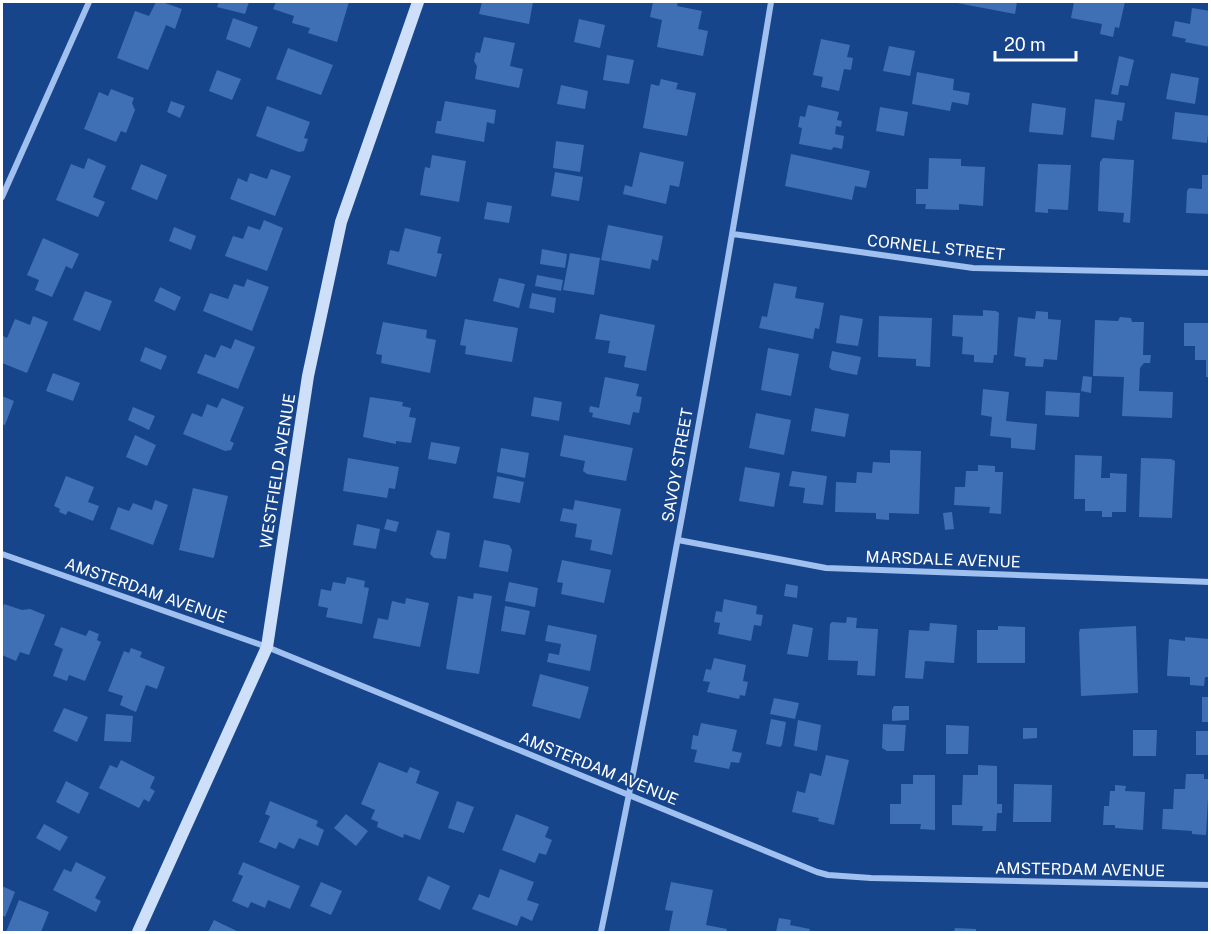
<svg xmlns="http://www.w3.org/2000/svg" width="1211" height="934" viewBox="0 0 1211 934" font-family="'Public Sans',sans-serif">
<rect width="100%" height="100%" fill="#17458c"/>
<path fill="#3f6fb4" d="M156 2H162L182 9 175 29 166 25 148 70 117 58 135 11 149 16Z
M219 2H249L245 14 217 7Z
M276 2H349L337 42 308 33 310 28 292 23 294 16 273 9Z
M482 2H533L529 24 479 14Z
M653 2 660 3 661 2H678L677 6 702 11 698 29 708 31 703 56 657 47 662 20 650 17Z
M957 2H1017L1015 14 957 3Z
M1074 2H1125L1119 28 1115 27 1113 37 1100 34 1102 24 1071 18Z
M1192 8 1210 11V47L1185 42 1186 39 1172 36 1175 21 1190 24Z
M233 18 258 27 250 48 226 39Z
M579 19 605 25 600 48 574 42Z
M484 37 515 43 510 66 523 69 519 88 475 79 477 66 474 61 476 52 480 53Z
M821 39 850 45 847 57 853 58 851 70 844 69 839 91 821 87 823 77 813 75Z
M889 46 915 51 910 76 883 71Z
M288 48 333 65 321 95 276 79Z
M607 55 634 60 629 84 603 80Z
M1119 56 1134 60 1128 86 1120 85 1118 95 1111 94Z
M217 70 241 79 232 100 209 91Z
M917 72 954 79 953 90 970 93 968 105 952 102 950 111 912 104Z
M1171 73 1199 78 1195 104 1166 99Z
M661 79 678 83 676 89 696 93 687 136 643 128 651 84 659 86Z
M561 85 588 91 585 109 557 104Z
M111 89 134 98 132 103 135 110 126 133 121 131 116 142 84 129 99 92 108 96Z
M1095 99 1125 103 1122 121 1117 120 1114 140 1091 137Z
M171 101 185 106 180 118 167 112Z
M445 101 496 110 494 124 487 122 484 142 435 133 437 121H441Z
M1032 103 1066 108 1063 135 1029 132Z
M808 105 839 112 837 120 842 121 841 127 836 126 835 134 844 136 842 149 834 147 831 150 799 144 802 128 798 127 800 116 805 117Z
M267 106 310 122 304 138 308 139 304 151 299 152 256 136Z
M880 107 908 112 904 136 876 131Z
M1175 112 1210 116 1207 143 1172 139Z
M556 141 584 145 580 172 553 168Z
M640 152 684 162 679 187 670 185 666 204 623 194 625 185 632 187Z
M791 154 870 171 866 188 855 186 852 200 785 186Z
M432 155 466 161 459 202 420 195 425 167 430 168Z
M88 158 106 166 93 197 105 202 98 217 56 200 71 164 84 169Z
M929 158 961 159V166L985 167 983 206 959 204V210L925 209 926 204H916V189H928Z
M1103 158 1134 160 1130 223 1123 222 1124 213 1098 211 1100 162Z
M141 164 167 175 157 200 131 189Z
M1038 164 1071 165 1068 210 1048 209V213L1035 212Z
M271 169 291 176 275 216 230 199 238 178 247 182 250 173 267 179Z
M555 172 583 177 579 201 551 196Z
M1202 175H1210V214L1186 213 1187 191 1189 188 1202 189Z
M487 202 512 206 509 223 484 219Z
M264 220 283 228 267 271 225 256 233 236 243 239 248 226 260 230Z
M608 225 663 236 658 261 652 259 650 269 601 260Z
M174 227 196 236 191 250 169 241Z
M405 228 441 237 437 253 442 254 436 277 387 264 390 250 399 252Z
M43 238 79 254 72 269 66 266 52 297 35 290 39 280 27 275Z
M542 249 567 254 565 268 540 264Z
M570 253 600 258 594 295 563 290Z
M537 275 563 280 561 291 535 286Z
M499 278 525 284 519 308 493 301Z
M247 279 269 287 252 331 203 311 210 293 228 299 234 284 244 287Z
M774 283 797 287 795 298 824 303 819 329 815 328 813 339 759 328 762 316 767 317Z
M160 287 181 297 175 311 154 301Z
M85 291 112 301 100 331 73 320Z
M532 293 556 298 554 313 529 308Z
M983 310 996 311 999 313 997 355H994L993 363 974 362V355L962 354 963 337 952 336 953 315 983 316Z
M1036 311 1048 312V319L1061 320 1057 360 1044 359 1043 367 1025 366 1026 358 1014 356 1018 317 1035 319Z
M600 314 655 325 646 371 624 367 626 356 608 353 610 341 595 339Z
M840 315 863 319 858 346 836 343Z
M33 316 48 322 27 373 2 363V339L3 336 7 338 15 319 30 325Z
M879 316 932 318 930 367 916 366V359L878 357Z
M1120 317 1131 318 1132 322H1144L1143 355H1151L1150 363H1144L1140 368 1139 391 1173 392 1172 418 1122 416 1124 377 1093 376 1095 320 1118 321Z
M465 319 518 328 512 362 465 354 466 346 460 345Z
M383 322 427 330 426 338 436 340 430 373 381 363 382 355 376 354Z
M1184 323H1210V377H1206V360H1195V346H1184Z
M235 339 255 347 238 389 197 373 205 354 215 358 221 345 231 349Z
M145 347 167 356 161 370 140 361Z
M768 348 799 354 791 396 761 390Z
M832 351 861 357 857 375 832 370 829 367Z
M53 373 80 383 73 401 46 391Z
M1083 376 1092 377 1091 393 1081 391Z
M605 377 639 384 636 396 642 397 639 413 633 412 630 425 592 417 593 413 589 412 590 406 599 408Z
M983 389 1009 392 1006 421 1037 424 1035 450 1011 448V438L990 436 992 417 981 415Z
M1046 391 1080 393 1079 417 1045 415Z
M2 396 14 401 5 425 2 424Z
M370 397 403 402 402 406 411 408 409 417 416 418 411 443 396 441V444L363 437Z
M534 397 562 402 559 421 531 416Z
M222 398 244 407 230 441 234 443 231 450 225 451 183 434 192 413 202 417 207 404 217 408Z
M133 407 155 416 149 430 128 420Z
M815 408 849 414 845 437 811 431Z
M756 413 791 420 784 455 749 448Z
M135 435 156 445 147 466 126 457Z
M564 435 633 448 626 481 587 474 583 471 585 461 560 456Z
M431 442 460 447 456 464 428 459Z
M501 448 529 453 525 478 497 472Z
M890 450 921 451 919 514 889 513V520L876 519V513L835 512 836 482 856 483 857 472 872 473 873 462 890 463Z
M1075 455 1102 456 1101 478H1110V473L1127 474 1126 512H1112V517H1102V511H1085V499H1074Z
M348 458 399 467 395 489 389 488 387 498 343 491Z
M1141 458 1171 459 1175 461 1172 518 1139 517Z
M978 465 995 466V472H1003L1001 514 989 513 990 507 954 505 955 487H965L966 471H978Z
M745 467 780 473 774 507 739 501Z
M792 471 827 476 823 505 803 503 805 488 789 486Z
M66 476 94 487 88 502 99 506 93 521 68 511 66 515 59 512 60 509 54 506Z
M497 476 524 482 520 503 493 498Z
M193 488 228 496 214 557 213 558 179 550Z
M155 500 168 505 153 545 110 529 118 507 129 511 133 503 152 510Z
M575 500 621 509 612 555 590 550 592 540 575 537 577 524 560 521 563 508 573 510Z
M952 512 954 529 945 530 943 513Z
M387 519 399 522 396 532 384 529Z
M357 524 380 529 376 549 353 545Z
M437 530 450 533 446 559 434 558 430 554Z
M484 540 509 545 512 550 508 572 479 567Z
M562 560 611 570 604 603 561 594 563 583 557 582Z
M347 577 365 581 364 587 369 588 362 624 326 617 328 608 318 606 321 589 331 591 333 582 345 584Z
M509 582 538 588 535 607 505 601Z
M786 584 798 586 797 598 784 596Z
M474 593 492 596 479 674 446 669 458 596 473 599Z
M406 598 429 603 420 647 373 638 378 618 388 620 392 601 405 604Z
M724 599 757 606 756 614 763 615 761 626 754 625 751 641 718 634 720 623 714 622 716 611 722 612Z
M4 604 22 610 30 609 45 615 29 655 20 652 16 661 2 655V611Z
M505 606 530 611 525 635 501 631Z
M847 617 857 618 856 628 878 629 875 676 857 675 858 661 828 660 830 624 832 622 846 623Z
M930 623 957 625 954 663 925 661 923 679 905 678 909 630 929 631Z
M793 624 813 628 808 657 787 654Z
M548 625 597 635 590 671 547 662 549 653 559 655 561 644 545 641Z
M998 626 1025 627V663H977V630H998Z
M1136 626 1138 693 1081 696 1079 633 1080 629Z
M61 627 86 636 89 630 99 634 97 640 101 642 85 681 69 675 67 681 53 676 63 649 54 645Z
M1185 637 1210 639V677H1205L1204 686 1190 685V677L1167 676 1169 639 1185 641Z
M131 648 142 652 140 657 165 667 157 689 146 685 136 712 120 705 123 696 108 691 124 651 129 653Z
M714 658 746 665 743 681 748 682 745 696 740 695 739 699 707 692 710 682 703 681 706 669 711 670Z
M540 674 589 687 580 719 532 706Z
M1202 697H1210V722H1202Z
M774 698 799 703 795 719 770 714Z
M894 706H909V720L892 721V710Z
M64 708 88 717 77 742 53 731Z
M106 714 133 716 131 742 104 741Z
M771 719 786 722 782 745 780 747 766 744Z
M798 720 821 725 817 751 794 746Z
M701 723 737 730 732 751 742 753 739 763 731 762 729 769 694 762 697 750 691 749 693 735 698 736Z
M883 724 906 725 904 751H887L882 748Z
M946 725 969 726 968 754H946Z
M1023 728H1037V738L1023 739Z
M1133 730H1157L1156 756H1133Z
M1196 731H1210V755H1196Z
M826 755 849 760 834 825 818 821 819 818 792 812 797 791 805 793 810 773 821 776Z
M121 760 155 777 150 788 155 791 149 802 144 799 139 808 99 788 110 765 117 768Z
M379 762 407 773 410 767 420 771 416 783 439 792 420 840 404 834 403 838 377 827 378 822 371 819 375 810 361 804Z
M978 765 997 766V804H1002V813H997L996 831H982L983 826 952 825V805H962L963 775H978Z
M1186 774H1204V779H1209L1206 835 1192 834V831L1162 829 1163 809H1173L1174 789H1185Z
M913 775H935V830L920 829 921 824H890V804H901V784H913Z
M66 781 89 793 79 814 56 802Z
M1014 784 1052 785 1051 822H1013Z
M1115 785 1126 786 1125 791 1145 792 1143 830 1115 828V825H1103L1104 806H1109L1110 791H1115Z
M270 801 318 821 316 826 324 830 318 846 299 838 294 849 279 842 276 849 259 842 270 816 265 814Z
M457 801 474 807 464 833 448 828Z
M346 814 368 831 356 846 334 828Z
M516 814 549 827 545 837 552 840 546 855 539 853 535 863 502 850Z
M44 824 68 837 60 851 36 838Z
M76 862 106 877 95 898 101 901 96 912 53 890 64 869 71 872Z
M243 862 300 886 290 909 268 900 265 908 251 902 248 908 232 901 243 876 238 874Z
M500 869 534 882 527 900 539 904 532 921 521 916 517 926 472 909 479 894 489 898Z
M428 876 450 886 440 910 418 900Z
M321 882 342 891 331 915 310 906Z
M671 882 713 890 706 925 727 929 726 932H669L673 911 665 910Z
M2 886 15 892 5 917 2 915Z
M19 900 49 912 41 932H6Z
M779 918 791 920 790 925 810 929 809 932H776Z
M214 920 239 932H208Z
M955 928 976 929V932H954Z"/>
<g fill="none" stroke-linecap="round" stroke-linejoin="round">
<path stroke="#a0c0ef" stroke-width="6" d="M2 197 89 2
M733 234 973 268 1210 273
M678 540 826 568 1210 582
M2 554 267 647 817 872 828 875 871 878 1210 885
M601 932C665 624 720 313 771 2"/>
<path stroke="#cedffa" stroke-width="12" d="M138 932 267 647 308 376 341 222 418 2"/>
</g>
<g text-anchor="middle" stroke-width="4.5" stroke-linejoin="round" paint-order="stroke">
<g font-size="16" fill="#fff" stroke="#17458c">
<text transform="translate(936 247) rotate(6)" y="6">CORNELL STREET</text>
<text transform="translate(677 465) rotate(-80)" y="6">SAVOY STREET</text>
<text transform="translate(277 471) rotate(-81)" y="6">WESTFIELD AVENUE</text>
<text transform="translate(943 559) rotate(2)" y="6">MARSDALE AVENUE</text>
<text transform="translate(146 590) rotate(19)" y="6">AMSTERDAM AVENUE</text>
<text transform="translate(599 768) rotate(22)" y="6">AMSTERDAM AVENUE</text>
<text transform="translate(1080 869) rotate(1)" y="6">AMSTERDAM AVENUE</text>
</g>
</g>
<rect width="1211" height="934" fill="none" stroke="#ffffff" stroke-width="6"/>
<path d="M995 51v9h81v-9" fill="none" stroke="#ffffff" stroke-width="3"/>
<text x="1004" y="51" font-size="18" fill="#ffffff" stroke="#17458c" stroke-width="4.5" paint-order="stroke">20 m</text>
</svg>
